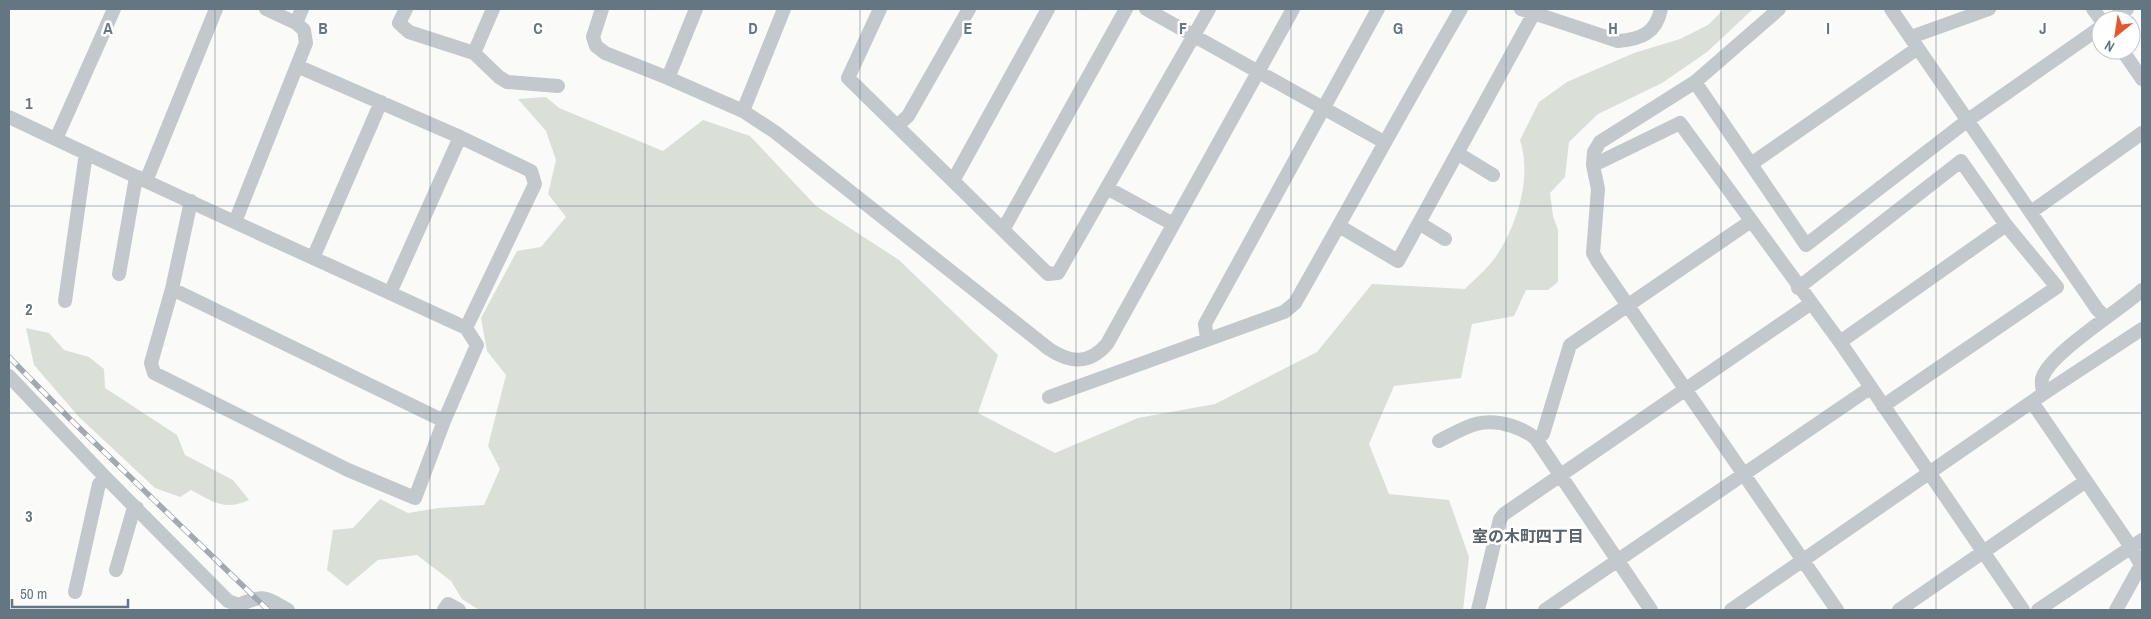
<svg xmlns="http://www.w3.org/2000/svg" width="2151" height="619" viewBox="0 0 2151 619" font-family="'Archivo Narrow','Noto Sans JP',sans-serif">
<rect width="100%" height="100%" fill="#fafaf8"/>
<path fill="#dadfd7" d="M1724 9H1753L1707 52 1662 83 1598 114 1569 142 1565 177 1550 193 1553 216 1558 230V282L1548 290H1526L1514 316 1472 324 1461 378 1394 386 1369 444 1389 494 1449 500 1469 557 1463 610H479L462 599 451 581 417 555 378 560 347 586 327 570 333 530 353 528 380 499 408 513 439 508 484 505 500 469 488 446 506 375 487 351 481 318 517 251 541 247 566 217 548 194 556 160 546 131 518 99 546 97 559 108 663 151 703 120 750 136 816 206 899 260 998 355 978 413 1055 453 1138 418 1215 404 1317 352 1372 284 1465 289C1476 278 1489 267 1497 255 1518 223 1532 176 1520 140L1539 102 1567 82 1634 53 1680 39 1708 25Z
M26 328 49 333 64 350 89 357 104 369 105 388 177 435 185 455 233 480 249 500C225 511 213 502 191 490L180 497 155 488 79 417 34 365Z"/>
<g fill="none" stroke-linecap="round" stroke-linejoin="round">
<path stroke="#c3c8cc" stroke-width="14" d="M406 9 399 23 409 32 474 53 499 77 507 82 558 86
M602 9 593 37 596 46 605 53 668 78 743 111 775 132 1049 349C1070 363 1089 365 1107 344L1293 9
M880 9 848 78 1048 274 1058 273 1209 9
M1146 9 1384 142
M1521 9 1618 41C1642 39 1656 33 1661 9
M1779 9 1695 82 1600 142 1594 152 1593 165 1598 189 1593 253 1598 262 1837 610
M1891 9 2097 309 2105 317
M2093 9 2101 20
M2111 20 2127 9
M296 23 302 9
M1911 37 1989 9
M2122 50 2142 79
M474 53 493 9
M297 66 460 137 531 171 535 184 466 328
M668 78 696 9
M1695 82 1806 245 1968 120 2101 27
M743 111 784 9
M9 117C160 189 314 258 466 328L477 345 444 421 415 498 348 470 154 373 151 363 172 289 191 201
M898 125 908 116 969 9
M56 139 114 9
M1457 153 1493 175
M1593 162H1600L1680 123 1840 342 2023 610
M1751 164 1918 48
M146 181 216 9
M953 181 1048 9
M1107 188 1173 224
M2031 212 2142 133
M235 222 306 43 304 30 296 23 266 9
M1419 223 1445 239
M1339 226 1398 261 1534 13
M1003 230 1126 9
M313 258 381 102
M119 274 135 183 138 177
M1798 288 1961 161 2006 225 2057 287 1883 406
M172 289 444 421
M390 293 460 137
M65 301 86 153
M1207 339 1205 324 1378 9
M1840 342 2006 225
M9 376 105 477 228 601 239 605C264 594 265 597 288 610
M2043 394C2043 390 2041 383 2042 379 2048 354 2122 309 2142 290
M1049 397 1284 312 1295 303C1351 205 1404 106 1461 9
M2032 402 2131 547 2141 565 2116 610
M1536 439 1543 434 1570 345 1751 221
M1439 441C1466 427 1481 416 1512 426 1522 429 1528 432 1536 439L1651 610
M116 570 133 511 137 508
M75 592 99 484 105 477
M444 610 448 604 459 610
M1478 610 1500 519 1504 514 1810 304
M1545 610 1870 388
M1731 610 2043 394 2142 329
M1899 610 2086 481
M2038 610 2142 540"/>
<g stroke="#a2aab0" stroke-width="5.5">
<path id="rail" d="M9 357 69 418 268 610"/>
</g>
<use href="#rail" stroke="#fff" stroke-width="4" stroke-dasharray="11" stroke-linecap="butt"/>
</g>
<path fill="none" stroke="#657683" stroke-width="1" stroke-opacity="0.55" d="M215 9V610M430 9V610M645 9V610M860 9V610M1076 9V610M1291 9V610M1506 9V610M1721 9V610M1936 9V610M9 206H2142M9 413H2142"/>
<g text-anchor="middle" stroke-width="5" stroke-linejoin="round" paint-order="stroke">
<g font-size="16" font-weight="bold" fill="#57646e" stroke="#fff">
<text x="1528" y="542">室の木町四丁目</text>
</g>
</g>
<g font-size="16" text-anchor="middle" font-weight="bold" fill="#657683" stroke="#fff" stroke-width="5" stroke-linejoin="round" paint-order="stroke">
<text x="108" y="34">A</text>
<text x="323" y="34">B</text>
<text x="538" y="34">C</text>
<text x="753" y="34">D</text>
<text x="968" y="34">E</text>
<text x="1183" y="34">F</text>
<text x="1398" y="34">G</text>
<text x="1613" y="34">H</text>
<text x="1828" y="34">I</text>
<text x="2043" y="34">J</text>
<text x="29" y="109">1</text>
<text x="29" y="315">2</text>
<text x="29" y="522">3</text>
</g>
<rect width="2151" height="619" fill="none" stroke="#657683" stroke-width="20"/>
<g transform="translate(2116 35) rotate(210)"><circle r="24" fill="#ffffff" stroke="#c1c8cd"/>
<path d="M0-4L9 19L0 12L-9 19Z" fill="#e4572e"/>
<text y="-8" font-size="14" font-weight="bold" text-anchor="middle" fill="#657683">N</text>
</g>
<path d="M12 599v8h116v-8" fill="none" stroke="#657683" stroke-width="2.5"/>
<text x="20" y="599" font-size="15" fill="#657683" stroke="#ffffff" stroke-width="4" paint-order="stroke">50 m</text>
</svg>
